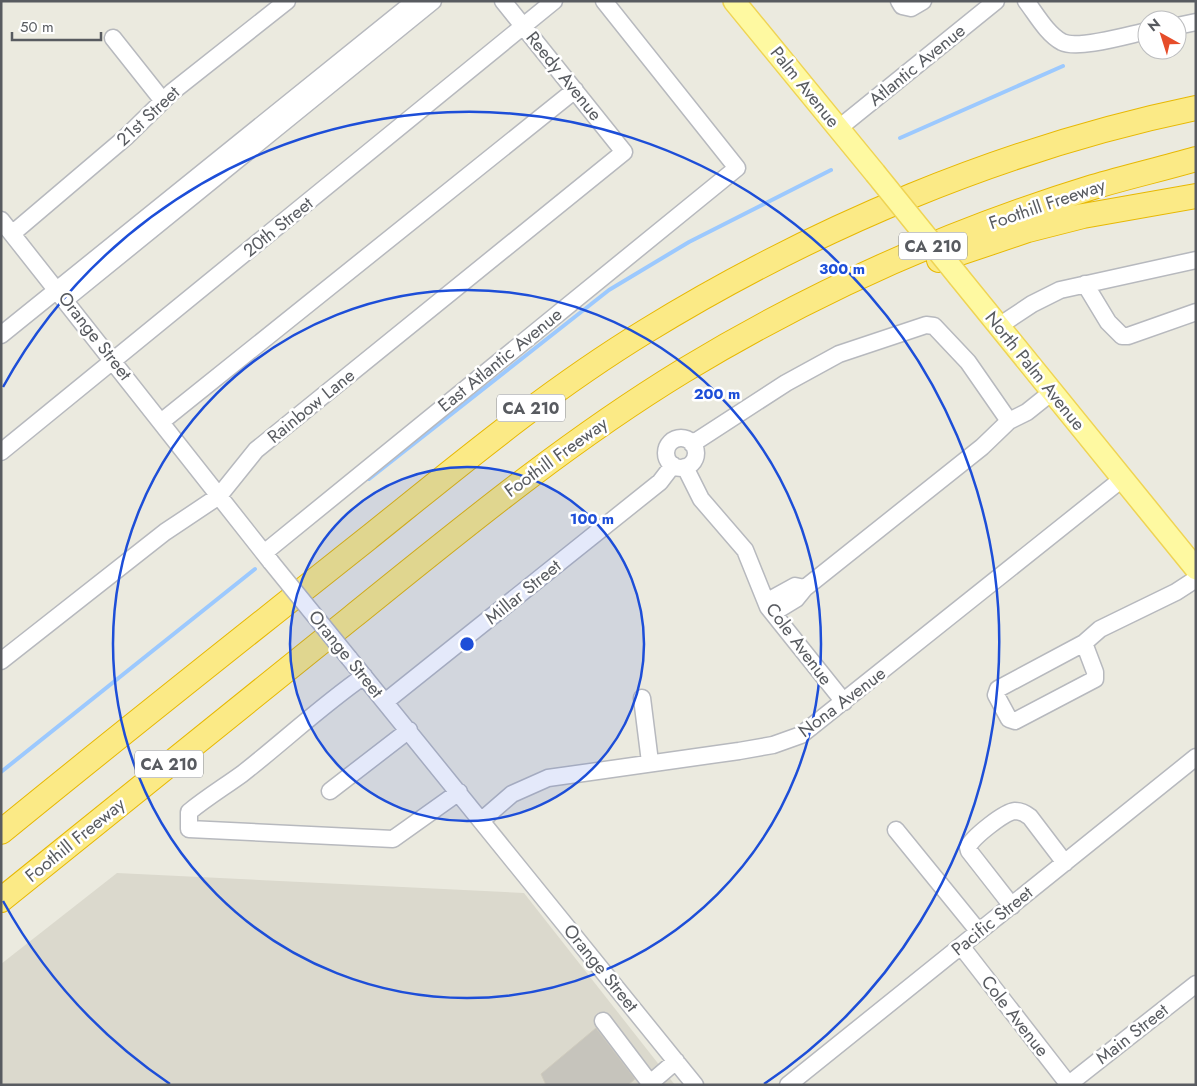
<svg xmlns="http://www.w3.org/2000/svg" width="1197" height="1086" viewBox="0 0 1197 1086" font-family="Jost,sans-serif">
<rect width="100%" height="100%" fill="#ebeadf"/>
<path fill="#dbd9cd" d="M117 873 524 893 675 1085H1V964Z"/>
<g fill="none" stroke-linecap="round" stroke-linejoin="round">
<path stroke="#9cc9fe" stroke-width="4" d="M900 138 1063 66
M369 479 609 290 689 242 831 170
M1 772 255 569"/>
</g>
<path fill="#c6c4bc" stroke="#d0ccbe" d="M596 1028 635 1079 628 1085H546L541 1074Z"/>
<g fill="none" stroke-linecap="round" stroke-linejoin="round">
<g stroke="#b7b9be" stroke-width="19">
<path id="minor" d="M899 1 902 6 911 8 923 1
M1026 1C1036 14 1047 34 1062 42 1078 50 1128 35 1147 31
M1177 26 1196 22
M113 38 163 101
M839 128 996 1
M1 220 271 562
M13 233 126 137 172 92 287 1
M1085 284 1108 322 1122 336H1128L1196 312
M66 299 433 1
M999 326 1032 304 1060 290 1196 260
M1 335 415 1
M1009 421 1027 412 1052 392
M161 422 575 90
M666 453a15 15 0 1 1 30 0a15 15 0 1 1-30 0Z
M692 444 786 383 839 354 926 325 934 326 968 362 1009 421 982 447 805 588 796 599 773 613
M1 452 554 1
M685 467 701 499 745 550 768 607 844 702
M264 553 737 168 604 1
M766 602 795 586 805 588
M1084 643 1095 672V679L1015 721 1009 719 996 695 998 689 1084 643 1100 629 1176 592 1196 579
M349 658 695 1085
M1 661 165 532 219 496 256 450 624 152 503 1
M364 676C321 706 283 742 242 774 224 787 206 798 189 812V829L393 839 459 792
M642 698 650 762
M385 702 660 482 673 465
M330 791 409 730
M482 820 512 794 548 778 739 751 773 745 801 735 1122 479
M896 830 979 932
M1012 906 969 851 968 847C973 837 1004 812 1015 811 1021 811 1025 813 1030 817L1065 863
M961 946 1069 1085
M603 1021 650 1083
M1069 1084 1196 984
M648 1085 676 1061
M788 1085 1196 757"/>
</g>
<g stroke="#efd454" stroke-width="24">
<path id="major" d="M734 1 875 173
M959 277 1196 569"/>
</g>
<g stroke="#e7b803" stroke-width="26">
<path id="highway" d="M939 260 1028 230 1083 216 1196 196
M1 832C122 733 245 636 367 539 458 466 546 392 646 331 814 228 1003 148 1196 108
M1 900C118 806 235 712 351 618 459 531 565 443 683 371 810 294 950 231 1093 187 1127 177 1161 169 1196 159"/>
</g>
<use href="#minor" stroke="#fff" stroke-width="16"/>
<use href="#major" stroke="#fef9a1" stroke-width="21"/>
<use href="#highway" stroke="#fbea86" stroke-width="24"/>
<g stroke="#b7b9be" stroke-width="19" stroke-linecap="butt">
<path id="minor-bridge" d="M271 562 349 658"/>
</g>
<g stroke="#efd454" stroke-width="24" stroke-linecap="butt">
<path id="major-bridge" d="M875 173 959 277"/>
</g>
<use href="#minor-bridge" stroke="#fff" stroke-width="16"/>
<use href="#major-bridge" stroke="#fef9a1" stroke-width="21"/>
</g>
<circle cx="467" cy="644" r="177" fill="#1d4ed8" fill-opacity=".12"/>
<g fill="none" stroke="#1d4ed8" stroke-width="2.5">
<circle cx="467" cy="644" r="177"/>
<circle cx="467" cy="644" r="354"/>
<path d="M170 1084A531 531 0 0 1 3 901M3 387A531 531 0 1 1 764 1084"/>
</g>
<g text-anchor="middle" stroke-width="5" stroke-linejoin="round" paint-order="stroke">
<g fill="#fff" stroke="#8a8c90" stroke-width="1">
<rect x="899" y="232.5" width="68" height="27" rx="4"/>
<rect x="497" y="394.5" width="68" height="27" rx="4"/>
<rect x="135" y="750.5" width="68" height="27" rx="4"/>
</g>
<g font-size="16" font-weight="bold" fill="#585b60">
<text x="933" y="252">CA 210</text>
<text x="531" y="414">CA 210</text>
<text x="169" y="770">CA 210</text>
</g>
<g font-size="18" fill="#585b60" stroke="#fff">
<text transform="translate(917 65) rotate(-39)" y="6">Atlantic Avenue</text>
<text transform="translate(564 76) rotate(51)" y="6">Reedy Avenue</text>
<text transform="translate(805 87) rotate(51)" y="6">Palm Avenue</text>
<text transform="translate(148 116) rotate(-43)" y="6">21st Street</text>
<text transform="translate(1047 204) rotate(-19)" y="6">Foothill Freeway</text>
<text transform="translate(278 227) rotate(-39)" y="6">20th Street</text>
<text transform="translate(95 336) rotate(52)" y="6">Orange Street</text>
<text transform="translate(500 360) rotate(-39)" y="6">East Atlantic Avenue</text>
<text transform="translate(1035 371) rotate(51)" y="6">North Palm Avenue</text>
<text transform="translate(311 406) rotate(-39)" y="6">Rainbow Lane</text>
<text transform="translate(556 457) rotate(-36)" y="6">Foothill Freeway</text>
<text transform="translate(523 592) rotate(-39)" y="6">Millar Street</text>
<text transform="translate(799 644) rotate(53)" y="6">Cole Avenue</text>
<text transform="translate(346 654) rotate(51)" y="6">Orange Street</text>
<text transform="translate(842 702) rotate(-37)" y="6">Nona Avenue</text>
<text transform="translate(75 840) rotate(-39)" y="6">Foothill Freeway</text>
<text transform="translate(992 921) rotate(-39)" y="6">Pacific Street</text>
<text transform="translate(601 968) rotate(51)" y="6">Orange Street</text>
<text transform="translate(1015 1016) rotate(52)" y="6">Cole Avenue</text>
<text transform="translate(1132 1034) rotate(-38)" y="6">Main Street</text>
</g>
</g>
<circle cx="467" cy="644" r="8" fill="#1d4ed8" stroke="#fff" stroke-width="2.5"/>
<g font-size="15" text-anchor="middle" font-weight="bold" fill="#1d4ed8" stroke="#fff" stroke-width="5" stroke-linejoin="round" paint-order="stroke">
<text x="842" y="274">300 m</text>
<text x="717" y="399">200 m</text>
<text x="592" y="524">100 m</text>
</g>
<rect width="1197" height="1086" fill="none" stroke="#585b60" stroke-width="5"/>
<g transform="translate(1162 35) rotate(321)"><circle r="24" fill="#ffffff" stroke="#bcbdbf"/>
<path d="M0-4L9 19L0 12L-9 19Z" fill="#e64d2a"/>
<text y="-8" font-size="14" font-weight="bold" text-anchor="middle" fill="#585b60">N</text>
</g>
<path d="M12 32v8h89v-8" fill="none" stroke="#585b60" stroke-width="2.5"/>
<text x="20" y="32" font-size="15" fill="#585b60" stroke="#ffffff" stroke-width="4" paint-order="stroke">50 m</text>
</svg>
